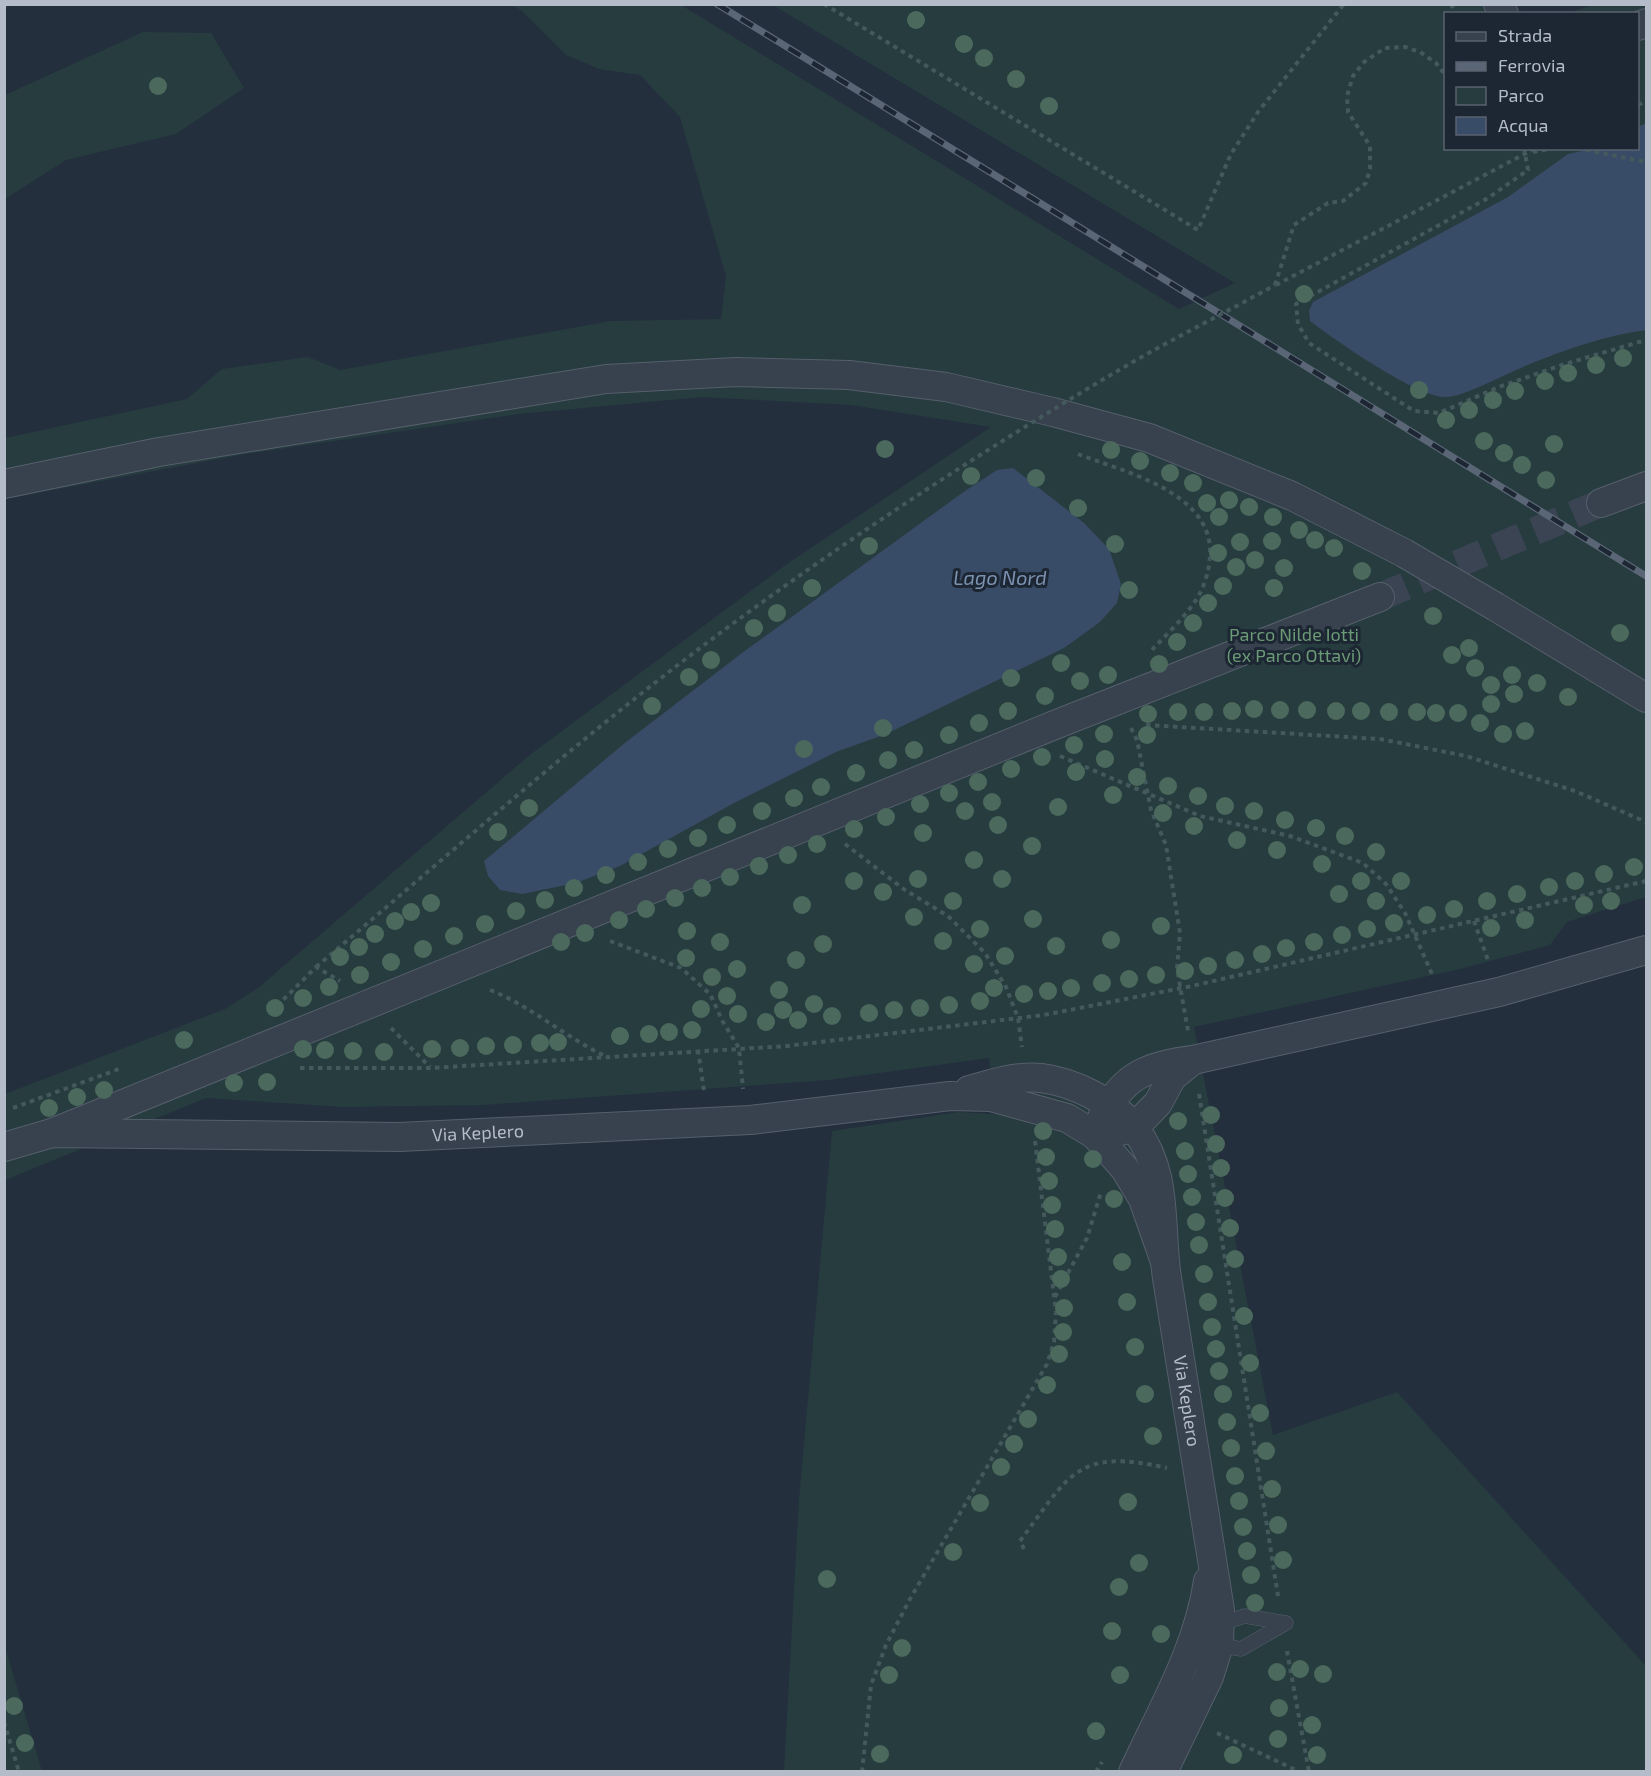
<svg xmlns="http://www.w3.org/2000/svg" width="1651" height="1776" viewBox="0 0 1651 1776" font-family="'Exo 2',sans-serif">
<rect width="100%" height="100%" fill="#242f3e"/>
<path fill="#263c3f" d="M1498 4 1502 11 1556 13 1446 14V148H1638V14L1569 13 1592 5H1646V897L1567 922 1550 945 1460 969 1194 1027 1273 1435 1397 1392 1646 1666V1771H784L799 1499 832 1131 959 1112 996 1114 989 1058 829 1080 483 1105 344 1107 206 1098 5 1180V1094L225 1009 258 988 531 754 787 564 991 427 851 405 702 397 519 414 245 454 5 499V438L187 399 222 369 308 357 340 370 611 321 721 319 726 276 680 117 640 75 599 69 566 55 521 10 511 5H681L1179 309 1235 283 773 5Z
M143 32 211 33 244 88 176 134 66 160 5 199V95Z
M4 1647H5L42 1771H5Z"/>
<path fill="#394c67" d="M1646 123V330C1602 336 1557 352 1516 370 1500 377 1464 396 1448 397 1420 400 1335 340 1310 321L1309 311 1313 302 1508 197 1568 154 1591 149 1638 148V127Z
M1013 468 1084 523 1109 549 1121 584 1117 603 1100 622 1064 648 886 734 836 752 736 802 620 866 576 883 522 894 500 890 488 876 484 861 626 742 742 653 962 493 997 470Z"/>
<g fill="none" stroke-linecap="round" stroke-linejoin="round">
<path stroke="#3a4453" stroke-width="28" stroke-dasharray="28 14" stroke-linecap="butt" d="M1380 597 1601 503"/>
<g stroke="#565f6c" stroke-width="15">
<path id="lane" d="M1219 1624 1245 1616 1286 1623
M1219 1645 1241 1649 1286 1623"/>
</g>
<g stroke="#565f6c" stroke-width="30">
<g id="street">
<path d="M1498 4 1504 14"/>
<path d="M1638 26 1646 23"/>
<path d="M4 484 159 452 606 379 736 372 849 375 946 387 1053 412 1149 438 1292 496 1404 553"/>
<path d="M1601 503 1646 486"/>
<path d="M1496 607 1646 698"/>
<path id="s1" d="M969 1090C992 1084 1017 1075 1041 1078 1074 1082 1114 1102 1135 1129 1169 1173 1159 1226 1167 1278 1185 1389 1202 1499 1220 1610L1219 1645 1209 1677 1163 1772"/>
<path d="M1100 1122C1121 1076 1146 1066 1193 1060L1499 992 1646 950"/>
<path d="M1115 1132 1134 1128 1158 1103 1172 1077 1193 1060"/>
<path d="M52 1133 1062 722 1380 597"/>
<path id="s2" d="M4 1147 52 1133 399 1137 750 1120 950 1096 991 1097 1067 1118 1095 1135 1125 1169 1143 1199 1164 1259"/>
<path d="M1133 1772C1161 1711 1198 1649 1208 1581"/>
</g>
</g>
<path stroke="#44595c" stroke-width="4" stroke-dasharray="4.5 4.5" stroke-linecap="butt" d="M824 4 1198 230 1231 154 1258 112 1344 4
M1451 4 1456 14
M4 7 6 4
M1638 105 1646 101
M1524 148 1528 170 1488 198 1296 304 1298 324 1309 343 1414 411 1439 413 1499 387 1565 364 1646 340
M1577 148 1646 162
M1533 152 1554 148
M1275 285 1294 225 1328 203 1343 201 1366 183 1370 169V146L1348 112 1347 96 1353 76 1364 62 1385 48 1405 47 1420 52 1436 63 1446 76
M1276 285 1536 148
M1078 454C1124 472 1214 492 1210 556 1209 572 1204 589 1194 603 1182 620 1165 636 1151 651
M1146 725 1380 739 1466 756 1575 791 1646 822
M1131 728 1137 740 1151 810 1166 845 1180 933 1177 969 1188 1031
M1060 756 1200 816 1290 836 1363 863 1386 884 1405 913 1432 974
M845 844 905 890 948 916 985 953 1006 987 1018 1018 1022 1047
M1474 921 1489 963
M610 941 681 968 710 994 723 1022 739 1048 743 1089
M490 990C531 1006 565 1037 605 1056
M277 1006 316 967 340 981
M391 1028 430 1067
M698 1050 704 1091
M300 1068H431L787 1046 1044 1015 1192 986 1646 881
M1199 1094 1278 1596
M13 1108 119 1069
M1055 1297 1087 1238 1101 1192
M1024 1549 1020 1541C1069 1476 1076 1447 1167 1468
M1287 1651 1309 1772
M4 1722 19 1772
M1217 1733 1300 1772
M862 1772 871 1685 886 1645 910 1599 1047 1364 1054 1342 1056 1312 1035 1141
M1096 1772 1102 1762"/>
<use href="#lane" stroke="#38414e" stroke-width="14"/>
<use href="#street" stroke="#38414e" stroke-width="28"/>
<g stroke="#5a6575" stroke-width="7">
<path id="rail" d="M717 4 1646 576"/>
</g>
<use href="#rail" stroke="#1d2633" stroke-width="4.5" stroke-dasharray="14" stroke-linecap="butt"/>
<g stroke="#565f6c" stroke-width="30" stroke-linecap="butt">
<path id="street-bridge" d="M1404 553 1496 607"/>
</g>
<path stroke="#44595c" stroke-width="4" stroke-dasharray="4.5 4.5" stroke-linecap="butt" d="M316 967C444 859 570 746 704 645 836 546 977 454 1119 370 1170 340 1223 314 1275 285"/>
<use href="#street-bridge" stroke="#38414e" stroke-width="28"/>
</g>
<g fill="#4b6a5d">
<circle cx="916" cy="20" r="9"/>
<circle cx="964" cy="44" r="9"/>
<circle cx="984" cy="58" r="9"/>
<circle cx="1016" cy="79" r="9"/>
<circle cx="158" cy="86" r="9"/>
<circle cx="1049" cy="106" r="9"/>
<circle cx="1304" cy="294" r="9"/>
<circle cx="1623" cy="358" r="9"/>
<circle cx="1596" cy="365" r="9"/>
<circle cx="1568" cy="373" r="9"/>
<circle cx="1545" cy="381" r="9"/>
<circle cx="1419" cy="390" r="9"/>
<circle cx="1515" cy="391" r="9"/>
<circle cx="1493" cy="400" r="9"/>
<circle cx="1469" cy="410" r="9"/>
<circle cx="1446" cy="420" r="9"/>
<circle cx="1484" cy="441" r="9"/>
<circle cx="1554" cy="444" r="9"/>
<circle cx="885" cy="449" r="9"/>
<circle cx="1111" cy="450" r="9"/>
<circle cx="1504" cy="453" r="9"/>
<circle cx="1140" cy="461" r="9"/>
<circle cx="1522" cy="465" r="9"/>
<circle cx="1170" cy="473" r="9"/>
<circle cx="971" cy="476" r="9"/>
<circle cx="1036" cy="478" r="9"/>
<circle cx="1546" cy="480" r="9"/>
<circle cx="1193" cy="483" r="9"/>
<circle cx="1229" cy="500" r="9"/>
<circle cx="1207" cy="503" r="9"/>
<circle cx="1249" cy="507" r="9"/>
<circle cx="1078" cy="508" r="9"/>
<circle cx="1219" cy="517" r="9"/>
<circle cx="1273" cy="517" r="9"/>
<circle cx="1299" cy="530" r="9"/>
<circle cx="1315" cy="540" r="9"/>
<circle cx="1272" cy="541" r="9"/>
<circle cx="1240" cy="542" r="9"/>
<circle cx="1115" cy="544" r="9"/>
<circle cx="869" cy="546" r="9"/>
<circle cx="1334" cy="548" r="9"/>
<circle cx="1218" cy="553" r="9"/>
<circle cx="1255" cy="560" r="9"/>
<circle cx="1236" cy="567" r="9"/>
<circle cx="1284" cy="568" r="9"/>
<circle cx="1362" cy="571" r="9"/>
<circle cx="1223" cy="586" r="9"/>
<circle cx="812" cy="588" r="9"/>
<circle cx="1274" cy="588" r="9"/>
<circle cx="1129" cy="590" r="9"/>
<circle cx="1208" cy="603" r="9"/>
<circle cx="777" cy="613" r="9"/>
<circle cx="1433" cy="616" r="9"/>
<circle cx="1193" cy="623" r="9"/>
<circle cx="754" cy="628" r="9"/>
<circle cx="1620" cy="633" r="9"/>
<circle cx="1177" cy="642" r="9"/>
<circle cx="1469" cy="648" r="9"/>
<circle cx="1452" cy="655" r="9"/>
<circle cx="711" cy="660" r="9"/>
<circle cx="1061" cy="663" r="9"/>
<circle cx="1159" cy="664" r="9"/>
<circle cx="1475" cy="668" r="9"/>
<circle cx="1108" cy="675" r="9"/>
<circle cx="1512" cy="675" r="9"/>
<circle cx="689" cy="677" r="9"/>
<circle cx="1011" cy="678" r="9"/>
<circle cx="1080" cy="681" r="9"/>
<circle cx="1537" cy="683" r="9"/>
<circle cx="1491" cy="685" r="9"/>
<circle cx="1514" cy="694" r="9"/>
<circle cx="1045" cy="696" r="9"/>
<circle cx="1568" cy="697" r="9"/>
<circle cx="1491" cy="704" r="9"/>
<circle cx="652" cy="706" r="9"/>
<circle cx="1254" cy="709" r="9"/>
<circle cx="1280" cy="710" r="9"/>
<circle cx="1307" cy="710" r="9"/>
<circle cx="1008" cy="711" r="9"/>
<circle cx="1232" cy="711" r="9"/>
<circle cx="1336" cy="711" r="9"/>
<circle cx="1361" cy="711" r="9"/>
<circle cx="1178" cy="712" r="9"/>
<circle cx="1204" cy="712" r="9"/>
<circle cx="1389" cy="712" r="9"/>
<circle cx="1417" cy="712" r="9"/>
<circle cx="1436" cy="713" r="9"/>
<circle cx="1458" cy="713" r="9"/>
<circle cx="1148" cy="714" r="9"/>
<circle cx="979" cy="723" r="9"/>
<circle cx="1480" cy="723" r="9"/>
<circle cx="883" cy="728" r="9"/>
<circle cx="1525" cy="731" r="9"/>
<circle cx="1104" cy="734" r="9"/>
<circle cx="1503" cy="734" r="9"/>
<circle cx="949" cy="735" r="9"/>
<circle cx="1147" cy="735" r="9"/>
<circle cx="1074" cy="745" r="9"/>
<circle cx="804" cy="749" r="9"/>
<circle cx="914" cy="750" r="9"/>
<circle cx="1042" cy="757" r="9"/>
<circle cx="1105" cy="759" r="9"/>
<circle cx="888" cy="760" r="9"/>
<circle cx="1011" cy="769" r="9"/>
<circle cx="1076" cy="772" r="9"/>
<circle cx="856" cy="773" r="9"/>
<circle cx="1137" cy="777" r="9"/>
<circle cx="978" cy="782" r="9"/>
<circle cx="1168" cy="786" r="9"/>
<circle cx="821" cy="787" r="9"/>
<circle cx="949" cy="793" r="9"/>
<circle cx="1113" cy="795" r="9"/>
<circle cx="1198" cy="796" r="9"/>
<circle cx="794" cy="798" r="9"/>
<circle cx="992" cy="802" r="9"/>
<circle cx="920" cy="804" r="9"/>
<circle cx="1225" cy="806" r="9"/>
<circle cx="1058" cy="807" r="9"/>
<circle cx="529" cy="808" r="9"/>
<circle cx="762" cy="811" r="9"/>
<circle cx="965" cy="811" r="9"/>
<circle cx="1254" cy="811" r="9"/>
<circle cx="1163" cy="813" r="9"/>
<circle cx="886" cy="817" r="9"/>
<circle cx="1285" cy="820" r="9"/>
<circle cx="727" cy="825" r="9"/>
<circle cx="998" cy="825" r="9"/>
<circle cx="1194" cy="826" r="9"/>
<circle cx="1316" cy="828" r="9"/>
<circle cx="854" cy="829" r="9"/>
<circle cx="498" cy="832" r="9"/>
<circle cx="923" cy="833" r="9"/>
<circle cx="1345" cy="836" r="9"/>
<circle cx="698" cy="838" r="9"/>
<circle cx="1237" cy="840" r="9"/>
<circle cx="817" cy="844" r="9"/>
<circle cx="1032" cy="846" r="9"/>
<circle cx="668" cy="849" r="9"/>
<circle cx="1277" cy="850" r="9"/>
<circle cx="1376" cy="852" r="9"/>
<circle cx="788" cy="855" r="9"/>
<circle cx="974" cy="860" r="9"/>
<circle cx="638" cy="862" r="9"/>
<circle cx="1322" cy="864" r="9"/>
<circle cx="759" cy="866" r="9"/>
<circle cx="1634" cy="867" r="9"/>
<circle cx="1604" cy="874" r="9"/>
<circle cx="606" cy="875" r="9"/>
<circle cx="730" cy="877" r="9"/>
<circle cx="918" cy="879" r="9"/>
<circle cx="1002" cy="879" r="9"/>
<circle cx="854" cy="881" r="9"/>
<circle cx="1361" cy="881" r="9"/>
<circle cx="1401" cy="881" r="9"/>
<circle cx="1575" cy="881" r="9"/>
<circle cx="1549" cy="887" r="9"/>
<circle cx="574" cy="888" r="9"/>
<circle cx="702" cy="888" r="9"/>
<circle cx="883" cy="892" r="9"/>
<circle cx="1339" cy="894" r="9"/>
<circle cx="1517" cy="894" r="9"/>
<circle cx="675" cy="898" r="9"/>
<circle cx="545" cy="900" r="9"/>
<circle cx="953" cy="901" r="9"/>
<circle cx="1376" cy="901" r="9"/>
<circle cx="1487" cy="901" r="9"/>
<circle cx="1611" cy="901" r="9"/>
<circle cx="431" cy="903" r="9"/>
<circle cx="802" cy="905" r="9"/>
<circle cx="1584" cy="905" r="9"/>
<circle cx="646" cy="909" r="9"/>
<circle cx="1454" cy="909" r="9"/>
<circle cx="516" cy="911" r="9"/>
<circle cx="411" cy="912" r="9"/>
<circle cx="1427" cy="915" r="9"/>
<circle cx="914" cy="917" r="9"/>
<circle cx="1033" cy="919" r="9"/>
<circle cx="619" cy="920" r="9"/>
<circle cx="1525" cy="920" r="9"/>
<circle cx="395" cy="921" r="9"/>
<circle cx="1394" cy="923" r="9"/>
<circle cx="485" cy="924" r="9"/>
<circle cx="1161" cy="926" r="9"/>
<circle cx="1491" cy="928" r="9"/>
<circle cx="980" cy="929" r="9"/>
<circle cx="1367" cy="929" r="9"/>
<circle cx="687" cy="931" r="9"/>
<circle cx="585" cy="933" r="9"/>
<circle cx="375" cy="934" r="9"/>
<circle cx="1342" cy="935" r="9"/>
<circle cx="454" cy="936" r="9"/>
<circle cx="1111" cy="940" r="9"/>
<circle cx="943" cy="941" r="9"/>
<circle cx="561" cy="942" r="9"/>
<circle cx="720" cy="942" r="9"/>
<circle cx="1314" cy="942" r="9"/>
<circle cx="823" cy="944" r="9"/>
<circle cx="1056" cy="946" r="9"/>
<circle cx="359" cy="947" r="9"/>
<circle cx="1286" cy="948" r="9"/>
<circle cx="423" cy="949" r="9"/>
<circle cx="1262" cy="954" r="9"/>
<circle cx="1005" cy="956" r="9"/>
<circle cx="340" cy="957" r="9"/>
<circle cx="686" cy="958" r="9"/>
<circle cx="796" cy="960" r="9"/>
<circle cx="1235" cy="960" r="9"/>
<circle cx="391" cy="962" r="9"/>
<circle cx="974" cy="964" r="9"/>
<circle cx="1208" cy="966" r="9"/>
<circle cx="737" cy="969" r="9"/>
<circle cx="1185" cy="971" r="9"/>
<circle cx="360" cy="975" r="9"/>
<circle cx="1156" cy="975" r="9"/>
<circle cx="712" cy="977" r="9"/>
<circle cx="1129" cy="979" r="9"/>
<circle cx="1102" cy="983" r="9"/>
<circle cx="329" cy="987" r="9"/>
<circle cx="994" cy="988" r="9"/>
<circle cx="1071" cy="988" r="9"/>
<circle cx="779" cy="990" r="9"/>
<circle cx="1048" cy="991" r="9"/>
<circle cx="1024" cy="994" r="9"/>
<circle cx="727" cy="996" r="9"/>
<circle cx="303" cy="998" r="9"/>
<circle cx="980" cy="1001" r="9"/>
<circle cx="814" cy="1004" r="9"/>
<circle cx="949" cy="1005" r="9"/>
<circle cx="275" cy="1008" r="9"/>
<circle cx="920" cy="1008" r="9"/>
<circle cx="701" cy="1009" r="9"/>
<circle cx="783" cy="1010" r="9"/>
<circle cx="894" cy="1010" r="9"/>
<circle cx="869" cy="1013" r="9"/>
<circle cx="738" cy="1014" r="9"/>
<circle cx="832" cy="1016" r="9"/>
<circle cx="798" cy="1020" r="9"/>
<circle cx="766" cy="1022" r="9"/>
<circle cx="692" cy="1030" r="9"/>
<circle cx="669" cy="1032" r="9"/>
<circle cx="649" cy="1034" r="9"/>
<circle cx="620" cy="1036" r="9"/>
<circle cx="184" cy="1040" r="9"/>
<circle cx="558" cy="1042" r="9"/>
<circle cx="540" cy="1043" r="9"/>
<circle cx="513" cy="1045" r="9"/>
<circle cx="486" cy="1046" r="9"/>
<circle cx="460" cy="1048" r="9"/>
<circle cx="303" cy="1049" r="9"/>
<circle cx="432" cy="1049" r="9"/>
<circle cx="325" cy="1050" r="9"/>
<circle cx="353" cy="1051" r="9"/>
<circle cx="384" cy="1052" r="9"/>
<circle cx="267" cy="1082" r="9"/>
<circle cx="234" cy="1083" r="9"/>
<circle cx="104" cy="1090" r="9"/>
<circle cx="77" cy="1097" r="9"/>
<circle cx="49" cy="1108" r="9"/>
<circle cx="1211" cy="1115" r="9"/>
<circle cx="1178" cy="1121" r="9"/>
<circle cx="1043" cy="1131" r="9"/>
<circle cx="1216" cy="1144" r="9"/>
<circle cx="1185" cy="1151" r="9"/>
<circle cx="1046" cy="1157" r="9"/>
<circle cx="1093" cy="1159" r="9"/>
<circle cx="1221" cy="1168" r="9"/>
<circle cx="1188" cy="1174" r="9"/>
<circle cx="1049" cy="1181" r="9"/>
<circle cx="1192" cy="1197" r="9"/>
<circle cx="1225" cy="1198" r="9"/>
<circle cx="1114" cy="1199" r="9"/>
<circle cx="1052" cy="1205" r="9"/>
<circle cx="1196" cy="1222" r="9"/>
<circle cx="1230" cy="1228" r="9"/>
<circle cx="1055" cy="1229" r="9"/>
<circle cx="1199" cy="1245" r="9"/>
<circle cx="1058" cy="1257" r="9"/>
<circle cx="1235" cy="1259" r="9"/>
<circle cx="1122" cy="1262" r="9"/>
<circle cx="1204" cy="1274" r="9"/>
<circle cx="1061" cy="1279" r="9"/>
<circle cx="1127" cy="1302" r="9"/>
<circle cx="1208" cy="1302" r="9"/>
<circle cx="1064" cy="1308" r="9"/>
<circle cx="1244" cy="1316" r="9"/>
<circle cx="1212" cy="1327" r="9"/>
<circle cx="1063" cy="1332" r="9"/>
<circle cx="1135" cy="1347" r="9"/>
<circle cx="1216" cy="1349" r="9"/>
<circle cx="1059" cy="1354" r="9"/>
<circle cx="1250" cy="1363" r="9"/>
<circle cx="1219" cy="1371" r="9"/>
<circle cx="1047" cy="1385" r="9"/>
<circle cx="1145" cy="1394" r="9"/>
<circle cx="1223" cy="1394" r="9"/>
<circle cx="1260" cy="1413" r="9"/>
<circle cx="1028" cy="1419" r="9"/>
<circle cx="1227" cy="1422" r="9"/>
<circle cx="1153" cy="1436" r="9"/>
<circle cx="1014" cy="1444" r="9"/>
<circle cx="1231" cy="1448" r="9"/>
<circle cx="1266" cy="1451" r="9"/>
<circle cx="1001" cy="1467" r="9"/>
<circle cx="1235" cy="1476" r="9"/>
<circle cx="1272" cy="1489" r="9"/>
<circle cx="1239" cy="1501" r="9"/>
<circle cx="1128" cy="1502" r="9"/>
<circle cx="980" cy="1503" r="9"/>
<circle cx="1278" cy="1525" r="9"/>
<circle cx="1243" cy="1527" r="9"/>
<circle cx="1247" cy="1551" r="9"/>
<circle cx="953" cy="1552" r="9"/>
<circle cx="1283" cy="1560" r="9"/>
<circle cx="1139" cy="1563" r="9"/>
<circle cx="1251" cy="1575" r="9"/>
<circle cx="827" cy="1579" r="9"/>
<circle cx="1119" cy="1587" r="9"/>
<circle cx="1255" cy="1603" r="9"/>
<circle cx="1112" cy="1631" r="9"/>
<circle cx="1161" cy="1634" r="9"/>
<circle cx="902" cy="1648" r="9"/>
<circle cx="1300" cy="1669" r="9"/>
<circle cx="1277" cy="1672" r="9"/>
<circle cx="1323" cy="1674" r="9"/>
<circle cx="889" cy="1675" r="9"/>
<circle cx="1120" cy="1675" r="9"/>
<circle cx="14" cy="1706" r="9"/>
<circle cx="1279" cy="1708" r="9"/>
<circle cx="1312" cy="1725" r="9"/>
<circle cx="1096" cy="1731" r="9"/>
<circle cx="1278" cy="1739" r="9"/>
<circle cx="25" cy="1743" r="9"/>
<circle cx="880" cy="1754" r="9"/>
<circle cx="1233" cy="1755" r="9"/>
<circle cx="1317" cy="1755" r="9"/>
</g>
<g text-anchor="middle" stroke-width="6" stroke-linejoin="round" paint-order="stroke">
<g font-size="18" fill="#6b9a76" stroke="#1d2633">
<text x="1294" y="641">Parco Nilde Iotti<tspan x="1294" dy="21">(ex Parco Ottavi)</tspan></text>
</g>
<g font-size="18" fill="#b4bcc9" stroke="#1d2633">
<text dy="6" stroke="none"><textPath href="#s2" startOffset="476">Via Keplero</textPath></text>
<text dy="6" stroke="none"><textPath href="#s1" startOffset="462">Via Keplero</textPath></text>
</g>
<g font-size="20" font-style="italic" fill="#7c92b1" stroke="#1d2633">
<text x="1000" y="585">Lago Nord</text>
</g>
</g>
<rect width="1651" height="1776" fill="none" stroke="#b4bcc9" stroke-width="12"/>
<rect x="1444" y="12" width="195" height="138" fill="#1d2633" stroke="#59626f" stroke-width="1.5"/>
<rect x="1456" y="32" width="30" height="9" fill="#38414e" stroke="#59626f" stroke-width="1.5"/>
<text x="1498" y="42" font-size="18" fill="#b4bcc9">Strada</text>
<rect x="1456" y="62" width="30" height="9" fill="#5a6575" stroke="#59626f" stroke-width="1.5"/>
<text x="1498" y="72" font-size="18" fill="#b4bcc9">Ferrovia</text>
<rect x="1456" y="87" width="30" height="18" fill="#263c3f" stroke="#59626f" stroke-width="1.5"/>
<text x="1498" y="102" font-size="18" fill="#b4bcc9">Parco</text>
<rect x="1456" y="117" width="30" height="18" fill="#394c67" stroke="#59626f" stroke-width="1.5"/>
<text x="1498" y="132" font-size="18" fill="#b4bcc9">Acqua</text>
</svg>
